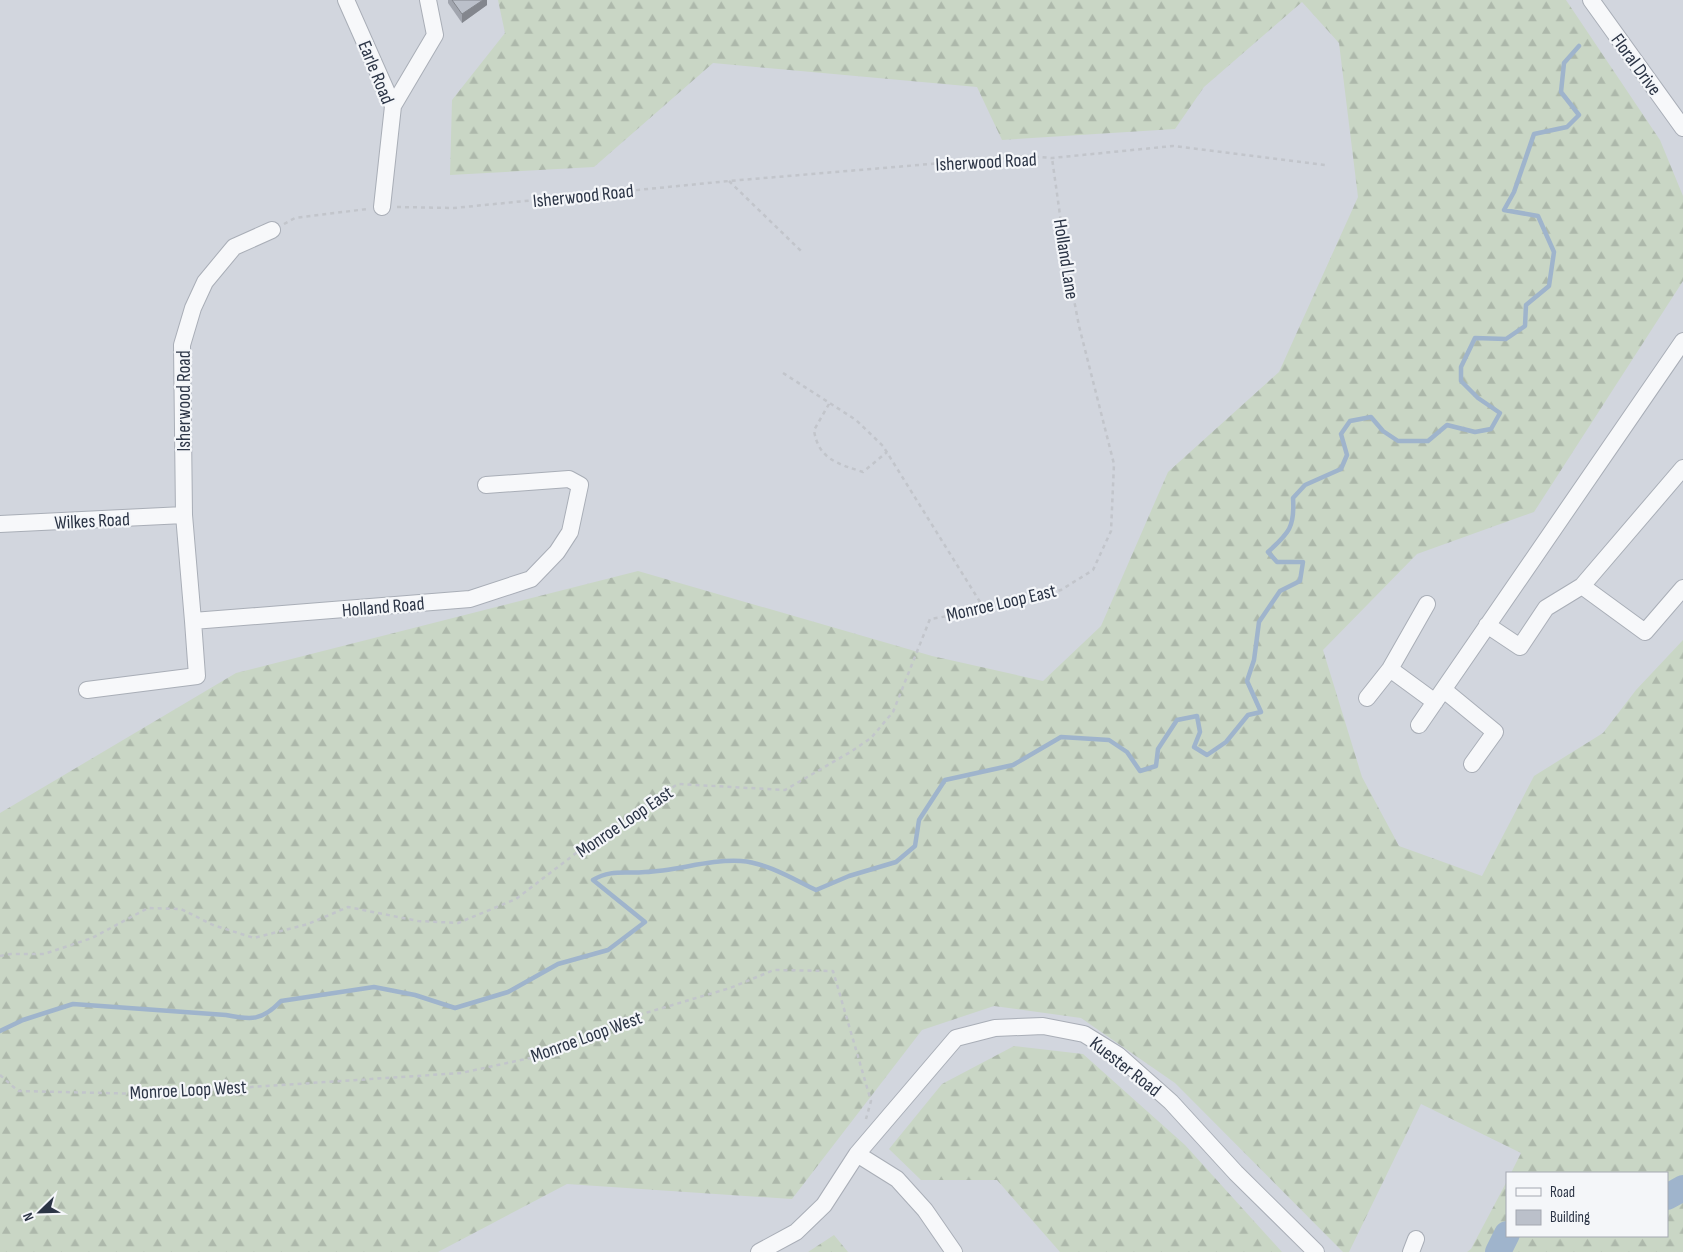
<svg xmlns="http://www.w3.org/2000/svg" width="1683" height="1252" viewBox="0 0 1683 1252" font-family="'Sofia Sans Condensed',sans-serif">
<defs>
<pattern id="forest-firs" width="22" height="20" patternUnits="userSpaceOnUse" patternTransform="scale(1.25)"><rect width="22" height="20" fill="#c9d6c5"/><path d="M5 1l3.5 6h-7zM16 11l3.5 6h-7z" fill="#adb8ab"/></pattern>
</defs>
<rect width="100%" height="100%" fill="#e4e7ec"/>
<path fill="#d2d6de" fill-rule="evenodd" d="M0 0H1683V1252H0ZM1507 1173H1667V1236H1507Z"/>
<path fill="url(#forest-firs)" d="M498 0H1566L1660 140 1683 196V281L1534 512 1417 554 1323 650 1362 777 1399 846 1482 876 1534 776 1603 733 1636 690 1683 640V1252H1467L1471 1249 1507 1181V1236H1667V1173H1511L1521 1153 1421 1104 1349 1252H1343L1175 1083 1081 1018 994 1006 922 1030 792 1199 567 1184 438 1252H0V813L236 673 638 571 932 656 1043 681 1101 626 1168 472 1279 372 1358 197 1339 43 1302 2 1204 87 1175 129 1002 140 977 87 713 63 594 167 450 175 452 100 505 33Z
M1014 1046 1083 1054 1185 1145 1282 1252H1060L997 1180H921L889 1149 942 1084Z
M834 1235 848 1252H808Z"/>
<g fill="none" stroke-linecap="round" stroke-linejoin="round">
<path stroke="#9fb4cc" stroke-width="4.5" d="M0 1031 23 1020 73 1004 226 1015C251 1020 262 1021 281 1001L374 987 415 995 455 1008 508 992 558 964 608 950 645 922 593 880C611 869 625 874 645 872 677 871 709 859 741 861 767 863 793 879 816 890L849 876 896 862 915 846 919 820 945 780 1013 765 1061 737 1109 740 1127 752 1140 771 1156 766 1158 749 1177 720 1197 716 1200 732 1194 747 1207 755 1226 742 1248 715 1261 712 1247 681 1254 660 1259 622 1280 591 1300 581 1303 562H1277L1268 552C1289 533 1295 527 1293 498L1305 485 1341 469 1347 455 1341 434 1350 421 1371 417 1383 431 1398 441H1428L1447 425 1475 432 1491 429 1500 413 1478 398 1461 381V367L1475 338 1506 339 1525 326 1526 305 1549 286 1554 252 1538 216 1504 210 1514 192 1534 134 1567 127 1579 115 1561 92 1564 63 1579 46"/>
<path stroke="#9fb4cc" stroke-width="26" d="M1667 1197 1683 1188
M1498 1252 1507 1234"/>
<g stroke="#a9aeb7" stroke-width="18">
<path id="minor" d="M346 0 393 106 382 207
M1591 0 1683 128
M393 106 435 35 428 0
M0 524 184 515
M1582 586 1645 632 1683 588
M193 621 184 515 182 345 193 308 205 282 234 247 272 230
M1487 625 1520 647 1546 608 1582 586 1683 468
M1390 669 1435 702
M87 690 197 676 193 621 470 599 531 579 557 552 570 532 580 485 569 479 486 485
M1444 690 1495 732 1472 764
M1367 698 1390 669 1427 604
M1419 725 1683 341
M857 1154 897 1179 925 1210 954 1252
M759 1252 796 1232 824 1205 857 1154 956 1038 995 1028 1043 1026 1084 1034 1118 1055 1171 1102 1236 1173 1316 1252
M1411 1252 1416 1239"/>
</g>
<path stroke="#c2c5cb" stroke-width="2.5" stroke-dasharray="4 4" stroke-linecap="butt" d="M729 181 801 251
M397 207 454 208 729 181 1025 156 1052 158 1173 146 1325 165
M284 224 295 218 367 209
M783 373 856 420 883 446 985 610
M829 404 814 430C818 459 838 464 863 472L887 452
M0 956 11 954H44L92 938 148 908 181 909 213 925 254 938 308 924 348 907 418 921 458 923 516 899 622 818 678 784 785 790 852 751 871 738 893 712 930 619 985 610 1061 590 1093 570 1111 531 1114 464 1079 326 1066 258 1052 158
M0 1075 18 1091 147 1094 461 1073 544 1055 615 1022 730 988 774 970 833 971 871 1101 866 1119"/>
<use href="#minor" stroke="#f7f8fa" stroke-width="16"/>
</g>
<path fill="#a1a5ae" d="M448 0H487V5L462 23 448 3Z"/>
<path fill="#83868d" d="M483 0H487V5L462 23V14Z"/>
<path fill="#bbc0ca" stroke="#83868d" d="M452 0H483L462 14Z"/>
<g text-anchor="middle" stroke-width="4.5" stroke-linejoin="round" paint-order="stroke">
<g font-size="19" fill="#2b3445" stroke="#f4f6f9">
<text transform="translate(1637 64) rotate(54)" y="7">Floral Drive</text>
<text transform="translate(377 72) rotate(68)" y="7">Earle Road</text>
<text transform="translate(986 161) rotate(-3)" y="7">Isherwood Road</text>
<text transform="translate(583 195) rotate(-6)" y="7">Isherwood Road</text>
<text transform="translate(1067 259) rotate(81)" y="7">Holland Lane</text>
<text transform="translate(183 401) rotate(-90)" y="7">Isherwood Road</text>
<text transform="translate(92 520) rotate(-3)" y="7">Wilkes Road</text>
<text transform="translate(1001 602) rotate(-13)" y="7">Monroe Loop East</text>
<text transform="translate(383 606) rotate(-5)" y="7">Holland Road</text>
<text transform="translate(624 821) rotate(-34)" y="7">Monroe Loop East</text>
<text transform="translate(586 1036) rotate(-20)" y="7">Monroe Loop West</text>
<text transform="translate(1126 1066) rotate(38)" y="7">Kuester Road</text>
<text transform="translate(188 1089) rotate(-3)" y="7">Monroe Loop West</text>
</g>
</g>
<rect x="1506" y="1172" width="162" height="65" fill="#f4f6f9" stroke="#a4a8b1"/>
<rect x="1516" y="1188" width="25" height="8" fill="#f7f8fa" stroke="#a4a8b1"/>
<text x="1550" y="1197" font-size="15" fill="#2b3445">Road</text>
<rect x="1516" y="1210" width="25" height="15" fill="#bbc0ca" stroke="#a4a8b1"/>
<text x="1550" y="1222" font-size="15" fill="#2b3445">Building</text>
<g transform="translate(40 1212) rotate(247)" stroke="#f4f6f9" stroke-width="4" paint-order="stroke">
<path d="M0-4L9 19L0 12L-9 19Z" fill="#2b3445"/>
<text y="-8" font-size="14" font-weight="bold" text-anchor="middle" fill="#2b3445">N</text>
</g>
</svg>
